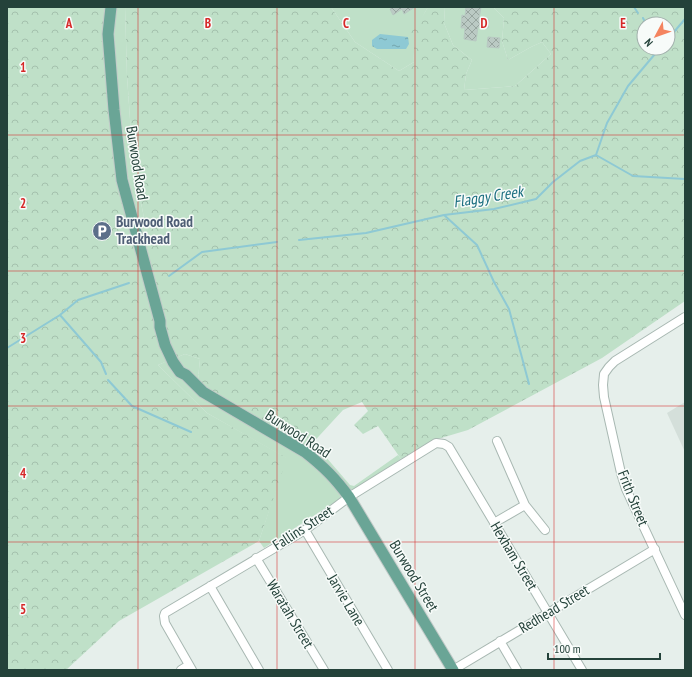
<svg xmlns="http://www.w3.org/2000/svg" width="692" height="677" viewBox="0 0 692 677" font-family="'PT Sans Narrow',sans-serif">
<defs>
<pattern id="forest-crowns" width="20" height="18" patternUnits="userSpaceOnUse"><rect width="20" height="18" fill="#bfe0c8"/><path d="M2 6a3 3 0 1 1 6 0M12 15a3 3 0 1 1 6 0" fill="none" stroke="#a4c1ad"/></pattern>
<pattern id="water-ripples" width="26" height="14" patternUnits="userSpaceOnUse"><rect width="26" height="14" fill="#8ec9d4"/><path d="M2 4q2-2 4 0t4 0M15 11q2-2 4 0t4 0" fill="none" stroke="#74a5ad"/></pattern>
<pattern id="building-cross-hatch" width="8" height="8" patternUnits="userSpaceOnUse"><rect width="8" height="8" fill="#bbcac4"/><path d="M0 0l8 8M0 8l8-8" fill="none" stroke="#98a6a0"/></pattern>
</defs>
<rect width="100%" height="100%" fill="#e6efeb"/>
<path fill="#d4dfda" d="M685 402V452L667 413Z"/>
<path fill="#bfe0c8" d="M113 7H125L127 76 133 162 144 218 137 216 125 164 118 93Z
M331 7H428C418 23 413 43 414 62L399 71 355 42Z
M445 7H493L504 18 502 41 508 60 531 47 542 42 551 54 515 86 464 90 466 74 472 60 453 45 444 23Z
M185 354 200 359 198 379 308 448 313 442 350 485 354 486 398 455 401 459 264 548 259 541 286 458 207 413 158 365Z"/>
<path fill="url(#forest-crowns)" fill-rule="evenodd" d="M7 7H113L118 93 125 164 137 216 144 218 133 162 127 76 125 7H331L355 42 399 71 414 62V48L399 29 422 17 428 7H445L444 23 453 45 472 60 466 74 464 90 515 86 551 54 542 42 531 47 508 60 502 41 504 18 493 7H685V301L602 358 468 430 431 441 401 459 378 426 363 434 354 425 368 411 362 402 343 410 308 448 207 391 198 379 200 359 185 354 158 365 207 413 287 458 259 541 119 621 66 670H7ZM644 24H668V48H644Z"/>
<path fill="url(#water-ripples)" d="M380 34 408 37 409 44 406 49H377L372 46V40Z"/>
<g fill="none" stroke-linecap="round" stroke-linejoin="round">
<path stroke="#8ec9d4" stroke-width="2" d="M634 7 638 13
M643 18 646 24
M668 39 685 19
M596 155 607 123 628 86 660 48
M444 215 477 245 494 282 509 309 529 384
M299 240 366 233 444 215 494 209 536 199 553 182 580 161 596 155 633 176 685 179
M169 276 202 252 277 242
M60 315 101 362 106 374
M7 348 60 315 78 300 129 283
M108 380 132 406 191 432"/>
</g>
<path fill="url(#building-cross-hatch)" stroke="#b8c9c2" d="M393 7H415L404 14 402 9 393 15 390 9Z
M466 7H481L479 19 489 20 488 28 478 27 476 41 464 39 465 28H461L462 15 465 16Z
M488 37 500 38 499 48 487 47Z"/>
<g fill="none" stroke-linecap="round" stroke-linejoin="round">
<g stroke="#a8b8b2" stroke-width="10">
<path id="minor" d="M685 317 615 361 609 367 604 374 603 385 604 397 621 473 626 489 685 615
M525 505 545 530
M494 523 525 505 497 441
M305 530 388 670
M256 558 324 670
M210 586 259 670
M500 641 517 670
M181 670 189 665
M192 670 165 623 164 616 165 613 305 530 349 497 436 443 444 444 449 447 582 670
M453 670 655 549"/>
</g>
<g stroke="#c2cac8" stroke-width="13">
<path id="major" d="M111 7 108 34 114 110 122 180 160 321V327L165 345 173 362 180 372 186 375 203 392 305 452C324 467 335 478 349 497L453 670"/>
</g>
<use href="#minor" stroke="#fff" stroke-width="8"/>
<use href="#major" stroke="#6aa596" stroke-width="11"/>
</g>
<path fill="none" stroke="#d62828" stroke-width="1" stroke-opacity="0.55" d="M138 7V670M277 7V670M415 7V670M554 7V670M7 135H685M7 271H685M7 406H685M7 542H685"/>
<defs>
<g id="parking-disc" transform="scale(1)"><circle r="9.5" fill="#5c6f8a" stroke="#f7fbf9"/><path d="M-3.5-5.5H1a3.5 3.5 0 0 1 0 7H-1V5.5H-3.5ZM-1-3.4V-.6H.8a1.4 1.4 0 0 0 0-2.8Z" fill="#fff"/></g>
</defs>
<g fill-rule="evenodd">
<use href="#parking-disc" x="102" y="231"/>
</g>
<g text-anchor="middle" stroke-width="3" stroke-linejoin="round" paint-order="stroke">
<g font-size="15" fill="#24423a" stroke="#f7fbf9">
<text transform="translate(137 163) rotate(81)" y="5">Burwood Road</text>
<text transform="translate(298 434) rotate(33)" y="5">Burwood Road</text>
<text transform="translate(633 498) rotate(68)" y="5">Frith Street</text>
<text transform="translate(303 528) rotate(-33)" y="5">Fallins Street</text>
<text transform="translate(514 556) rotate(59)" y="5">Hexham Street</text>
<text transform="translate(414 576) rotate(59)" y="5">Burwood Street</text>
<text transform="translate(346 600) rotate(59)" y="5">Jarvie Lane</text>
<text transform="translate(554 609) rotate(-31)" y="5">Redhead Street</text>
<text transform="translate(290 614) rotate(59)" y="5">Waratah Street</text>
</g>
<g font-size="15" font-weight="bold" fill="#4e5e75" stroke="#f7fbf9" text-anchor="start">
<text x="116" y="227">Burwood Road<tspan x="116" dy="17">Trackhead</tspan></text>
</g>
<g font-size="16" font-style="italic" fill="#1c6f80" stroke="#f7fbf9">
<text transform="translate(488 196) rotate(-9)" y="6">Flaggy Creek</text>
</g>
</g>
<g font-size="13" text-anchor="middle" font-weight="bold" fill="#d62828" stroke="#f7fbf9" stroke-width="3" stroke-linejoin="round" paint-order="stroke">
<text x="69" y="28">A</text>
<text x="208" y="28">B</text>
<text x="346" y="28">C</text>
<text x="484" y="28">D</text>
<text x="623" y="28">E</text>
<text x="23" y="72">1</text>
<text x="23" y="208">2</text>
<text x="23" y="343">3</text>
<text x="23" y="478">4</text>
<text x="23" y="614">5</text>
</g>
<rect width="692" height="677" fill="none" stroke="#24423a" stroke-width="16"/>
<g transform="translate(656 36) rotate(229)"><circle r="19" fill="#f7fbf9" stroke="#a3b1ad"/>
<path d="M0-3L7 15L0 10L-7 15Z" fill="#f4845f"/>
<text y="-6" font-size="11" font-weight="bold" text-anchor="middle" fill="#24423a">N</text>
</g>
<path d="M548 653v6h112v-6" fill="none" stroke="#24423a" stroke-width="2"/>
<text x="554" y="653" font-size="12" fill="#24423a" stroke="#f7fbf9" stroke-width="3" paint-order="stroke">100 m</text>
</svg>
